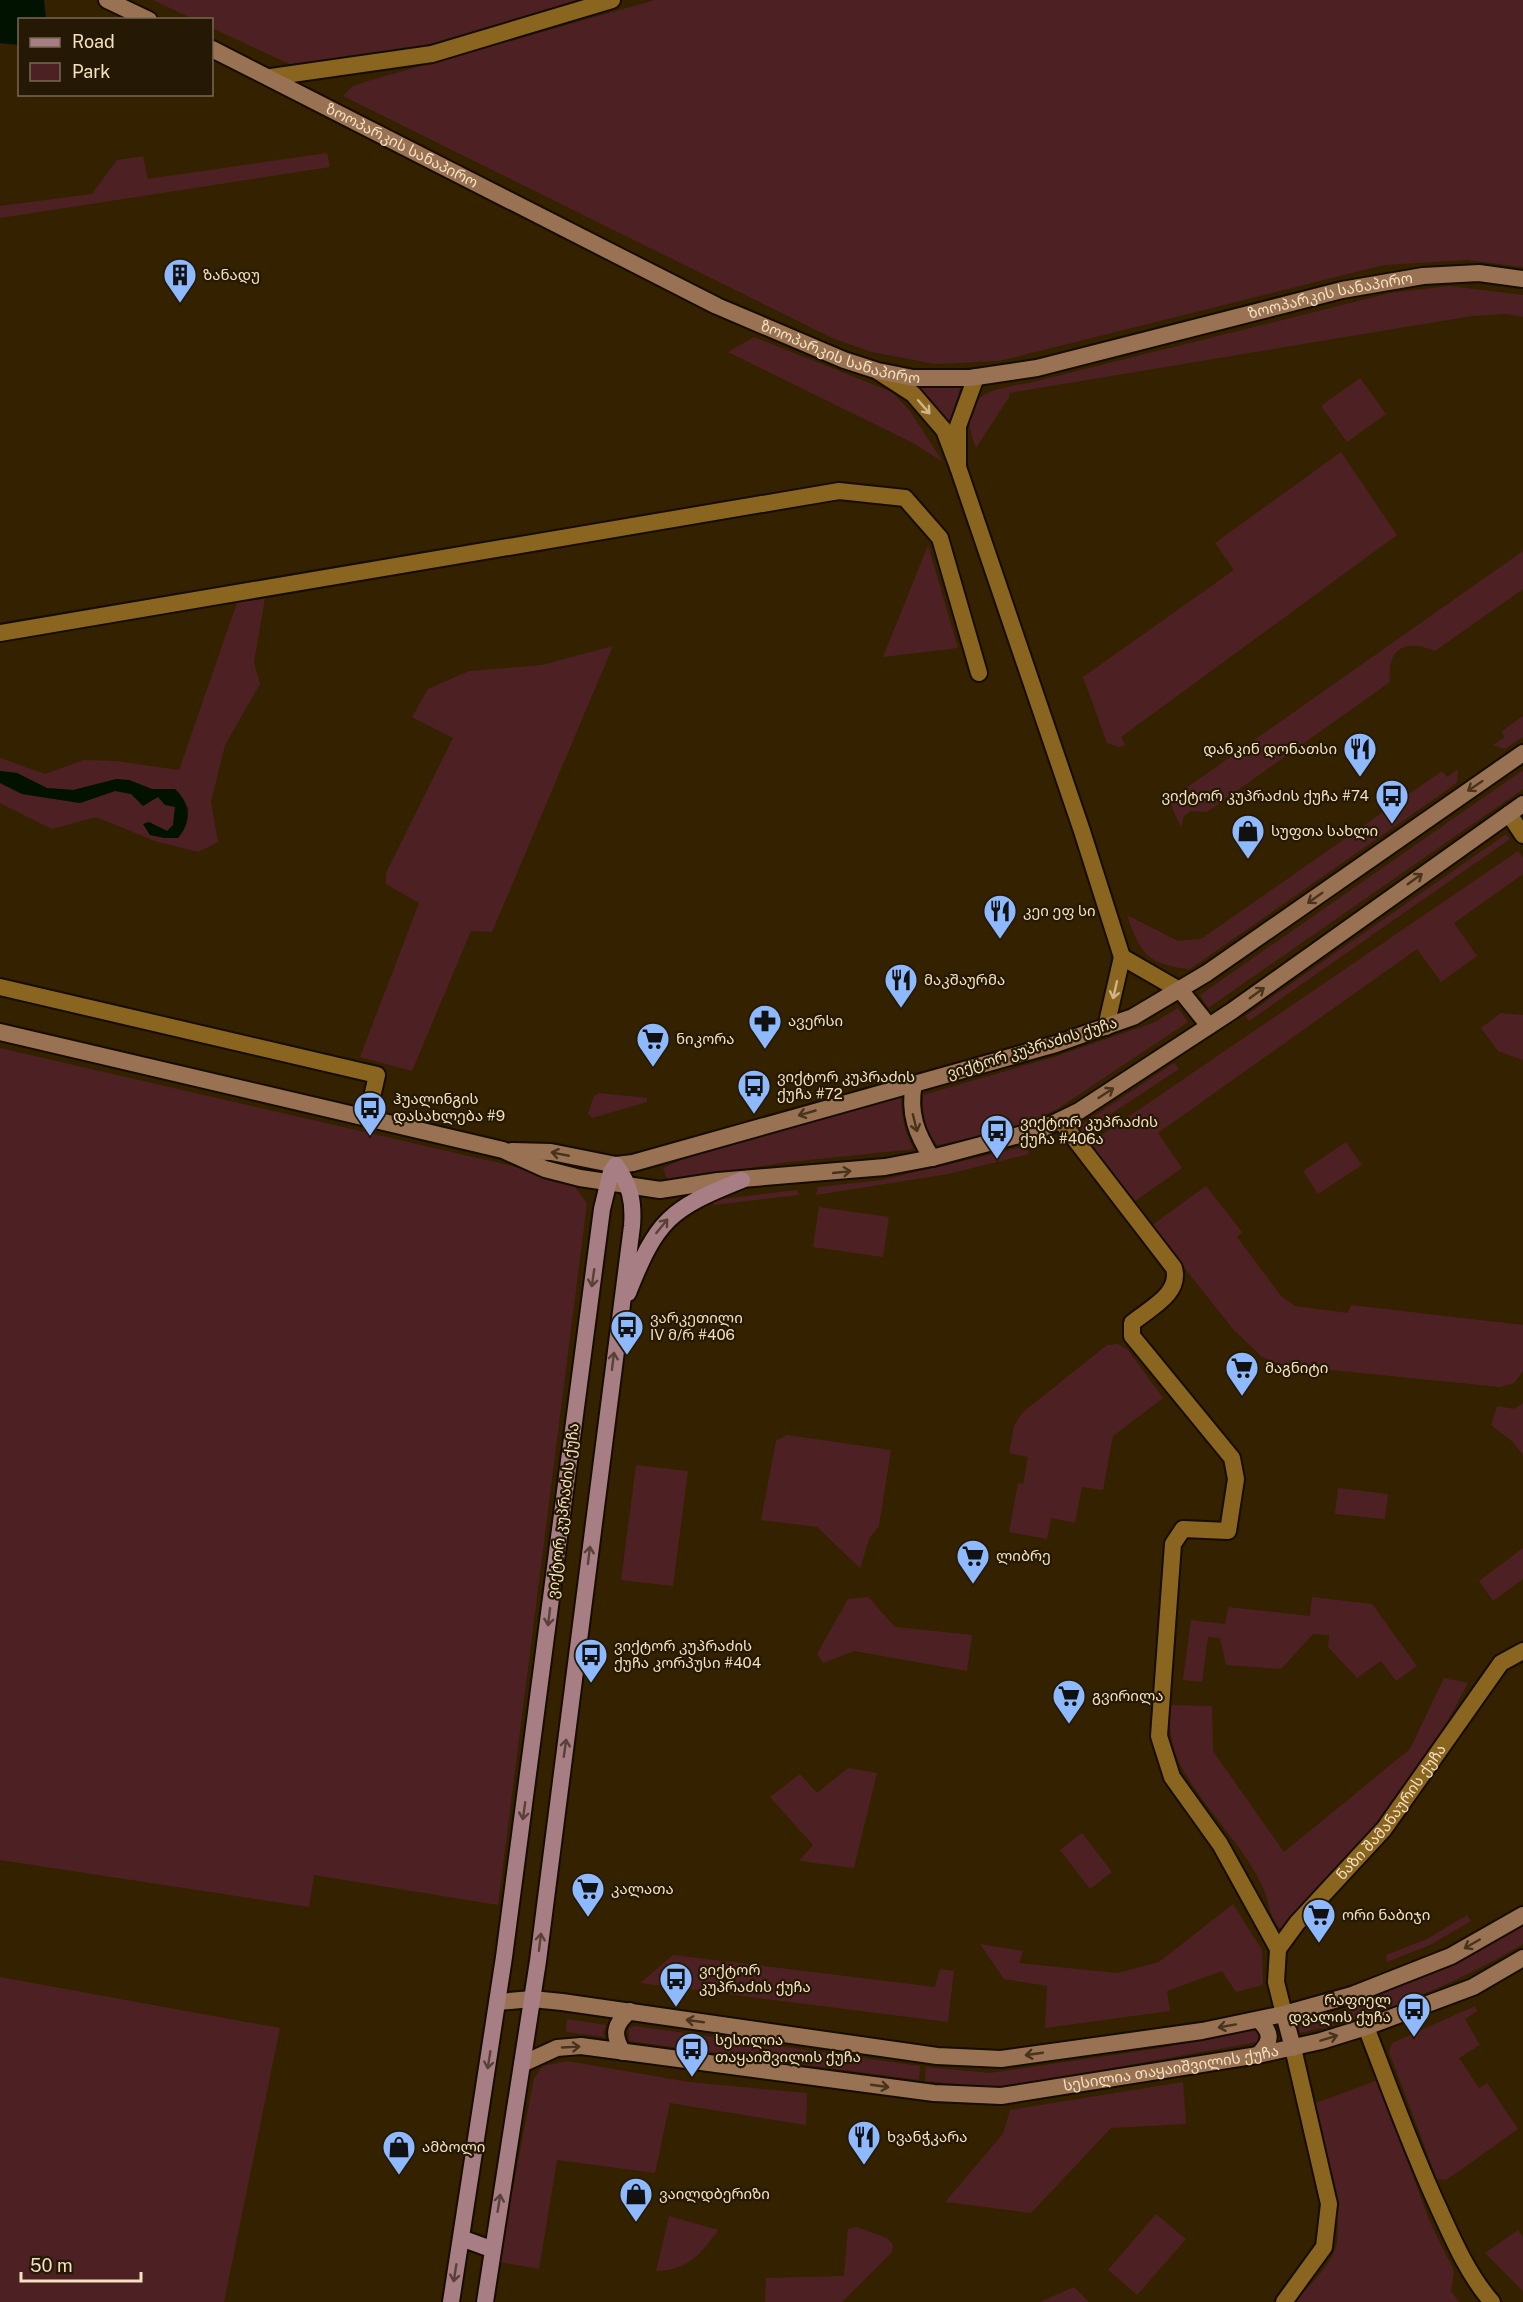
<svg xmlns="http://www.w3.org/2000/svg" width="1523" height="2302" viewBox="0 0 1523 2302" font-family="'Public Sans','Noto Sans Georgian',sans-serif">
<rect width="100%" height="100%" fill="#342100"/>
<path fill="#4d2123" d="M153 0H579L361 64 324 80 212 28V20L193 19Z
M655 0H1523V267L1468 260 1384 265 999 361 935 364 872 352 832 338 343 96 353 86 371 80Z
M327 153 330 167 0 218V206L92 194 117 160 143 156 148 179Z
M1450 286 1523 295V317L1506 314 1472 316 1009 393V397L976 448C956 397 986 389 1029 383L1390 293Z
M754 337 892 392 910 411 943 462 913 443 728 352Z
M1360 378 1386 414 1347 442 1321 406Z
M915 385 961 386 949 424Z
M1341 452 1397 535 1121 737 1125 745 1119 747 1107 743 1083 677 1234 570 1215 543Z
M928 545 958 648 883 657Z
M1523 551V589L1435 651C1404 638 1387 649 1390 682L1207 812 1191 811 1184 816 1181 828 1169 800Z
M267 587 254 662 260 684 225 745 211 802 218 842 198 852 155 841 96 817 52 829 0 803V783L22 794 80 803 115 791 131 794 138 799 158 797 175 806 173 825 167 831 149 822 150 835 183 831 189 809 175 789H152L129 780 73 790 47 788 17 773 0 771V758L45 774 84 760 116 761 179 770 241 591Z
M613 646 492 932 471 931 412 1071 360 1057 419 903 386 884V873L453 738 412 717 428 689 469 671 542 665Z
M1523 716V737L1505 749 1493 745 1505 737 1501 732Z
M1458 769 1457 782 1447 790 1190 969C1148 965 1140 954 1127 915L1178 941 1201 939 1442 771 1447 777Z
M1523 770V789L1208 1008 1200 995Z
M1506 834 1510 839 1249 1021 1245 1016Z
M1518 851 1523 858V874L1454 923 1477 956 1441 982 1417 949 1158 1133 1182 1168 1135 1201 1090 1143Z
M1178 1008 1188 1022 1057 1109 1012 1130 938 1145C925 1132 922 1113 923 1095L1051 1058 1153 1023Z
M1501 1013 1523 1015V1060L1498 1051 1481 1028Z
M0 1048 529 1170 573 1184 587 1203 498 1905 314 1875 309 1907 0 1860Z
M1174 1063 1179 1069 1082 1133 1079 1126Z
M599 1093 647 1098V1102L592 1118 588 1114 594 1096Z
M901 1097C902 1117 904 1132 914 1149L780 1163 668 1181 663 1168 702 1151Z
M1346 1142 1362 1165 1318 1194 1303 1171Z
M1027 1146 1029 1154 948 1174 816 1195 818 1187 882 1180Z
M1206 1186 1242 1232 1237 1237 1281 1296 1295 1306 1348 1313 1351 1305 1523 1325V1371L1514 1383 1500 1387 1282 1365 1262 1357 1233 1329 1151 1226Z
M797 1190 799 1195 714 1205 712 1200Z
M819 1207 889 1217 883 1257 813 1247Z
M1118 1344 1128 1350 1163 1398 1113 1436 1103 1490 1082 1487 1075 1523 1051 1518 1047 1539 1009 1532 1018 1483 1023 1484 1028 1457 1009 1453 1014 1426 1022 1413 1107 1345Z
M1523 1403V1455L1513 1442 1491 1425 1497 1406 1514 1409Z
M787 1435 891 1450 879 1526 870 1537 860 1568 817 1527 761 1520 776 1441Z
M636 1465 688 1471 673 1586 621 1580Z
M1338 1488 1388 1494 1385 1519 1335 1514Z
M1523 1548V1579L1493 1601 1479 1581Z
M868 1597 895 1627 972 1635 967 1671 854 1651 823 1663 817 1654 848 1599Z
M1312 1597 1372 1604 1417 1666 1396 1681 1381 1661 1357 1678 1328 1647 1329 1635 1313 1634 1281 1669 1226 1665 1220 1638 1208 1637 1202 1682 1183 1680 1191 1620 1225 1624 1228 1607 1310 1616Z
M1444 1678 1468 1683 1417 1778 1281 1929C1268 1918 1269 1897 1261 1883 1239 1840 1202 1806 1180 1764 1170 1745 1170 1726 1169 1705L1212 1706 1213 1751 1284 1852 1410 1749Z
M848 1768 877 1773 854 1868 799 1861 813 1845 770 1797 800 1774 817 1793Z
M1082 1833 1112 1872 1090 1889 1060 1850Z
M1233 1904 1262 1950 1263 1985 1236 1992 1222 1971 1167 1991 1170 2011 1045 2028 1047 1986 1004 1979 980 1944 1023 1951 1019 1963 1117 1973 1159 1962Z
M1467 1915 1471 1921 1430 1945 1387 1962 1386 1955 1427 1939Z
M1523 1925V1944C1467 1977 1409 2003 1346 2022L1343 2009 1452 1966Z
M673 1955 935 1987 940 1969 954 1971 948 2022 640 1983Z
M0 1977 280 2028 224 2302H0Z
M1475 2006 1477 2011 1465 2019 1480 2045 1459 2058 1479 2088 1487 2083 1518 2129 1455 2174 1445 2180 1437 2179 1389 2052 1392 2043Z
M1331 2011 1334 2025 1299 2033 1295 2030 1293 2020Z
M567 2019 606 2025 603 2033 606 2037 566 2032Z
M635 2026 920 2066 919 2080 629 2041V2028Z
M1255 2029 1259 2033 1257 2042 1000 2088 925 2081 926 2067 990 2073 1161 2048Z
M567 2061 689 2082 807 2093 806 2125 670 2103 655 2173 557 2160 539 2269 499 2262 534 2078 543 2066Z
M1378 2080 1429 2220 1454 2271 1451 2291 1459 2302H1294C1308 2287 1334 2263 1337 2242 1342 2202 1322 2142 1313 2104Z
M1183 2082 1186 2124 1111 2128 1031 2213 945 2202 1003 2134 1010 2110Z
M1156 2214 1186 2239 1137 2295 1108 2270Z
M669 2216 718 2230C701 2254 688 2270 656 2271Z
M856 2227 887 2238 893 2245 892 2252 842 2302H765L766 2278 844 2276 848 2229Z
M1518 2230 1523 2237V2291L1485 2253Z
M1074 2287 1089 2302H1040Z"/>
<path fill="#011200" d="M0 0H44L46 19 20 20 19 45 0 43Z
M0 771 17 773 47 788 73 790 116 779 129 780 152 789H175C191 804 192 821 178 838H164L150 835 143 824 149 822 167 831 173 825 175 807 165 805 158 797 143 806 131 794 115 791 80 803 22 794 0 783Z"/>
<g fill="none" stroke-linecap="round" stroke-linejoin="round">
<g stroke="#170c00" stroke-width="20">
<g id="minor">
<path d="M271 77 432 54 612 0"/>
<path d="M879 372 913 394 944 430 958 467V426L976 377"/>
<path d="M958 467 1082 831 1122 957"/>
<path d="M0 633 839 491 905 498 940 538 979 673"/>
<path d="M1509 814 1523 835"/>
<path d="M0 987 377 1075 367 1119"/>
<path d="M1106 1027 1122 957 1181 991"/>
<path d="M1061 1121 1174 1268C1181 1294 1150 1308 1132 1323V1336L1232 1458 1236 1479 1228 1531 1183 1529 1173 1544 1159 1736 1172 1777 1220 1844 1278 1949"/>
<path id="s1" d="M1284 2014 1276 1982 1278 1949 1297 1923 1384 1829 1501 1663 1523 1651"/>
<path d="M1284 2302 1324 2247 1329 2204 1293 2048"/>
</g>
</g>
<g stroke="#170c00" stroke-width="20">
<path id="tertiary" d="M1366 2027C1390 2089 1412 2151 1440 2211 1454 2242 1469 2276 1492 2302"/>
</g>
<g stroke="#170c00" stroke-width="20">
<g id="secondary">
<path d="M107 0 149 20"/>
<path id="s2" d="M212 49 717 306 844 360 878 371 913 378H970L1037 368 1342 290 1423 276 1479 273 1523 279"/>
<path d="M1181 991 1209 1026"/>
<path d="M0 1032 503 1150 545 1169 580 1178 660 1190 718 1181 885 1167 932 1158 1042 1129 1079 1111 1232 1011 1523 804"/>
<path d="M914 1084C908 1113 917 1135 932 1158"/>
<path d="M512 1151 551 1152 616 1165 633 1163 1056 1044 1133 1017 1207 973 1523 753"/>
<path d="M498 2002 532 1999 562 2002 937 2056 1001 2059 1202 2031 1284 2014 1352 1995 1451 1956 1523 1915"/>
<path d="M1284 2014 1293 2048"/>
<path d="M623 2052C612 2035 614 2024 630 2011"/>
<path d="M1258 2055C1271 2042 1273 2034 1259 2020"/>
<path id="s3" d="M522 2064 557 2048 581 2046 934 2093 1001 2096 1258 2055 1321 2041 1366 2027 1473 1987 1523 1958"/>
</g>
</g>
<g stroke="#170c00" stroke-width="20">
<path id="primary" d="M628 1293C657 1220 669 1209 742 1180
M461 2238 491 2249
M451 2302 504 1957 602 1209 611 1172 616 1165C630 1185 634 1201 632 1226L538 1961 485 2302"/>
</g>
<use href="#minor" stroke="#896520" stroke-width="16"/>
<use href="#tertiary" stroke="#896520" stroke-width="16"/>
<use href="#secondary" stroke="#987252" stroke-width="16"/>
<use href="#primary" stroke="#a77e84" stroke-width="16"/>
</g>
<defs><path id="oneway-shaft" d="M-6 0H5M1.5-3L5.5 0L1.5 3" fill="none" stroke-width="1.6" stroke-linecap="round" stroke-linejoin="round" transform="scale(1.5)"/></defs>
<g stroke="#cfb588">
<use href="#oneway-shaft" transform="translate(924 407) rotate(49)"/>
<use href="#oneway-shaft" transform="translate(1115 990) rotate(103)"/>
</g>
<g stroke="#48341c">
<use href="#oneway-shaft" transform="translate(1475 786) rotate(146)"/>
<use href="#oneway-shaft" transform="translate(1415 879) rotate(-36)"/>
<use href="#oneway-shaft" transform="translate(1315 898) rotate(145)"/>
<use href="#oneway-shaft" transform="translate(1257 993) rotate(-36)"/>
<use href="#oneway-shaft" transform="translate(1106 1093) rotate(-33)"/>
<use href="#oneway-shaft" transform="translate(807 1113) rotate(164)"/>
<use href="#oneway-shaft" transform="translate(915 1123) rotate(76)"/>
<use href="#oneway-shaft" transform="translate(560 1154) rotate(-169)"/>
<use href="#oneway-shaft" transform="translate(842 1172) rotate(-6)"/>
<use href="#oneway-shaft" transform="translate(1472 1944) rotate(150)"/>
<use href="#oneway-shaft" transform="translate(695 2021) rotate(-172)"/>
<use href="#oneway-shaft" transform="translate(1227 2026) rotate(170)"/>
<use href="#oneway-shaft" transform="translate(1329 2038) rotate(-17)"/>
<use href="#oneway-shaft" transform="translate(571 2047) rotate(-3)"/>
<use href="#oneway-shaft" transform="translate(1034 2054) rotate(172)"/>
<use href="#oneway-shaft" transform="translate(880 2086) rotate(8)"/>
</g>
<g stroke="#594138">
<use href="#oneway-shaft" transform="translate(662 1226) rotate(-51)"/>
<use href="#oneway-shaft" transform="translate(593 1278) rotate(98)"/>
<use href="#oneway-shaft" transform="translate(613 1361) rotate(-83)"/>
<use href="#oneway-shaft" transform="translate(589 1555) rotate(-83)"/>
<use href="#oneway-shaft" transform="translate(549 1617) rotate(97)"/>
<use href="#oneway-shaft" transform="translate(565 1748) rotate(-82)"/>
<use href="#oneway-shaft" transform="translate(524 1811) rotate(98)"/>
<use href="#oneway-shaft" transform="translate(540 1942) rotate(-83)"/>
<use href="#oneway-shaft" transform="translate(489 2060) rotate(99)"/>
<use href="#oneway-shaft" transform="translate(499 2203) rotate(-81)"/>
<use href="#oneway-shaft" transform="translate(455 2273) rotate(99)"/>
</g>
<defs>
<g id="building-pin" transform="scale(1.725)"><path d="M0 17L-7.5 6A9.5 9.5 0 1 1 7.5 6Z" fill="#8eb9fc" stroke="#251905"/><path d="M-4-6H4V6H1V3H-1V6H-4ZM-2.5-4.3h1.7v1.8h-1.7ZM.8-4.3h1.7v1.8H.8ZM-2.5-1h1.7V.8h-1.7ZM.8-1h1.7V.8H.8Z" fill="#111"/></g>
<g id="restaurant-pin" transform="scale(1.725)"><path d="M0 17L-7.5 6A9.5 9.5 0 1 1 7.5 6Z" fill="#8eb9fc" stroke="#251905"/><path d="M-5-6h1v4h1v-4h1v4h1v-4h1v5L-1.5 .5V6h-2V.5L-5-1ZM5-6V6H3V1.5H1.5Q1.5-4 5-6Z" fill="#111"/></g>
<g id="bus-pin" transform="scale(1.725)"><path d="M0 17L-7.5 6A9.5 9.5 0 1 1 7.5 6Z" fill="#8eb9fc" stroke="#251905"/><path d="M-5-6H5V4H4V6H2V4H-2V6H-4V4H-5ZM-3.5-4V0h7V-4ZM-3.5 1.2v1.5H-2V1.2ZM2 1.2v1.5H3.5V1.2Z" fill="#111"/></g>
<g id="shop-pin" transform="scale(1.725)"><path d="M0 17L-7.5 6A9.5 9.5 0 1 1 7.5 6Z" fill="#8eb9fc" stroke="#251905"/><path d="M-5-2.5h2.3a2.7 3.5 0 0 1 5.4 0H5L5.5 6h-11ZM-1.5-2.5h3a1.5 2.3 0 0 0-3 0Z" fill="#111"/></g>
<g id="pharmacy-pin" transform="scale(1.725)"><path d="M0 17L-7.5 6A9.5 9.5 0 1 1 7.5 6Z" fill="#8eb9fc" stroke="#251905"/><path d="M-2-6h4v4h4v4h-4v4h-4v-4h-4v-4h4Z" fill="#111"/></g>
<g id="supermarket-pin" transform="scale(1.725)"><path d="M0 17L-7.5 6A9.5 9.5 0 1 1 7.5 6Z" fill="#8eb9fc" stroke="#251905"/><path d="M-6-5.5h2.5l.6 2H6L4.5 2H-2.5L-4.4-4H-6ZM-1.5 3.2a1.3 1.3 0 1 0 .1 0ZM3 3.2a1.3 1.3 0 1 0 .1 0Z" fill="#111"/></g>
</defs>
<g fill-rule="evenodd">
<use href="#building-pin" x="180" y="275"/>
<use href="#restaurant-pin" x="1360" y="749"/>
<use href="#bus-pin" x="1392" y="796"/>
<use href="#shop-pin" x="1248" y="831"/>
<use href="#restaurant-pin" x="1000" y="911"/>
<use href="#restaurant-pin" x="901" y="980"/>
<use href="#pharmacy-pin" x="765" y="1021"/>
<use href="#supermarket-pin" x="653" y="1039"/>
<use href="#bus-pin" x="754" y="1086"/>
<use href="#bus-pin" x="370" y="1108"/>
<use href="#bus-pin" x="997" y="1131"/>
<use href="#bus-pin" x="627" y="1327"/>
<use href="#supermarket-pin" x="1242" y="1368"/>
<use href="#supermarket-pin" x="973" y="1556"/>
<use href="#bus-pin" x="591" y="1655"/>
<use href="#supermarket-pin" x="1069" y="1696"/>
<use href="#supermarket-pin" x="588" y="1889"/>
<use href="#supermarket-pin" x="1319" y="1915"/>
<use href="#bus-pin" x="676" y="1979"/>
<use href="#bus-pin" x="1414" y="2009"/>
<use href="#bus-pin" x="692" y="2049"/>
<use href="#restaurant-pin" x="864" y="2137"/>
<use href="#shop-pin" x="399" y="2147"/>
<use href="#shop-pin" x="636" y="2194"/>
</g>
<g text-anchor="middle" stroke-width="4.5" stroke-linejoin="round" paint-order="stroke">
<g font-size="15" fill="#f5e0c0" stroke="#251905">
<text dy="5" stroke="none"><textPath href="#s2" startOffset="213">ზოოპარკის სანაპირო</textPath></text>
<text dy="5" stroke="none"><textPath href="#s2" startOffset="1203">ზოოპარკის სანაპირო</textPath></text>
<text dy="5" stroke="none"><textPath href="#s2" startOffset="699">ზოოპარკის სანაპირო</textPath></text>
<text transform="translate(1032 1048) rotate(-17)" y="5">ვიქტორ კუპრაძის ქუჩა</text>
<text transform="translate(563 1511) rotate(-83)" y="5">ვიქტორ კუპრაძის ქუჩა</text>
<text dy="5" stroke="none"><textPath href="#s1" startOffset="244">ნაზი შამანაურის ქუჩა</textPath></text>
<text dy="5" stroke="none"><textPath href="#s3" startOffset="658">სესილია თაყაიშვილის ქუჩა</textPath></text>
</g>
<g font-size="15" fill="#f5e0c0" stroke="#251905" text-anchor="start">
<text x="203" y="280">ზანადუ</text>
<text x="1337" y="754" text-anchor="end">დანკინ დონათსი</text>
<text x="1369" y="801" text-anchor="end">ვიქტორ კუპრაძის ქუჩა #74</text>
<text x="1271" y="836">სუფთა სახლი</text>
<text x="1023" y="916">კეი ეფ სი</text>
<text x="924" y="985">მაკშაურმა</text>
<text x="788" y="1026">ავერსი</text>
<text x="676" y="1044">ნიკორა</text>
<text x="777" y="1082">ვიქტორ კუპრაძის<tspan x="777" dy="17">ქუჩა #72</tspan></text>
<text x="393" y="1104">ჰუალინგის<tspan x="393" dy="17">დასახლება #9</tspan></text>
<text x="1020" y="1127">ვიქტორ კუპრაძის<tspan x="1020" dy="17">ქუჩა #406ა</tspan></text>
<text x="650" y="1323">ვარკეთილი<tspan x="650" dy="17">IV მ/რ #406</tspan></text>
<text x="1265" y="1373">მაგნიტი</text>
<text x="996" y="1561">ლიბრე</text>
<text x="614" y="1651">ვიქტორ კუპრაძის<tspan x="614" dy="17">ქუჩა კორპუსი #404</tspan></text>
<text x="1092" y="1701">გვირილა</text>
<text x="611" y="1894">კალათა</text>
<text x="1342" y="1920">ორი ნაბიჯი</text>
<text x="699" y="1975">ვიქტორ<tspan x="699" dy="17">კუპრაძის ქუჩა</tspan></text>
<text x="1391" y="2005" text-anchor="end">რაფიელ<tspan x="1391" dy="17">დვალის ქუჩა</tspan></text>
<text x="715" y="2045">სესილია<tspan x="715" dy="17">თაყაიშვილის ქუჩა</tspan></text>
<text x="887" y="2142">ხვანჭკარა</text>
<text x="422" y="2152">ამბოლი</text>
<text x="659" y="2199">ვაილდბერიზი</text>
</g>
</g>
<rect x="18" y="18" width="195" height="78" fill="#251905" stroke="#786950" stroke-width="1.5"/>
<rect x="30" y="38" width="30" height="9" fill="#a77e84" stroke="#786950" stroke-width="1.5"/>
<text x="72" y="48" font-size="18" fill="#f5e0c0">Road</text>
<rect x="30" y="63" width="30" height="18" fill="#4d2123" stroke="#786950" stroke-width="1.5"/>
<text x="72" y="78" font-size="18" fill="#f5e0c0">Park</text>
<path d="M21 2272v9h120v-9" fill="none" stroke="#f5e0c0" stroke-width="3"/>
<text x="30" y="2272" font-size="18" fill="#f5e0c0" stroke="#251905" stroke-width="4.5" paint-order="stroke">50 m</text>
</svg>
